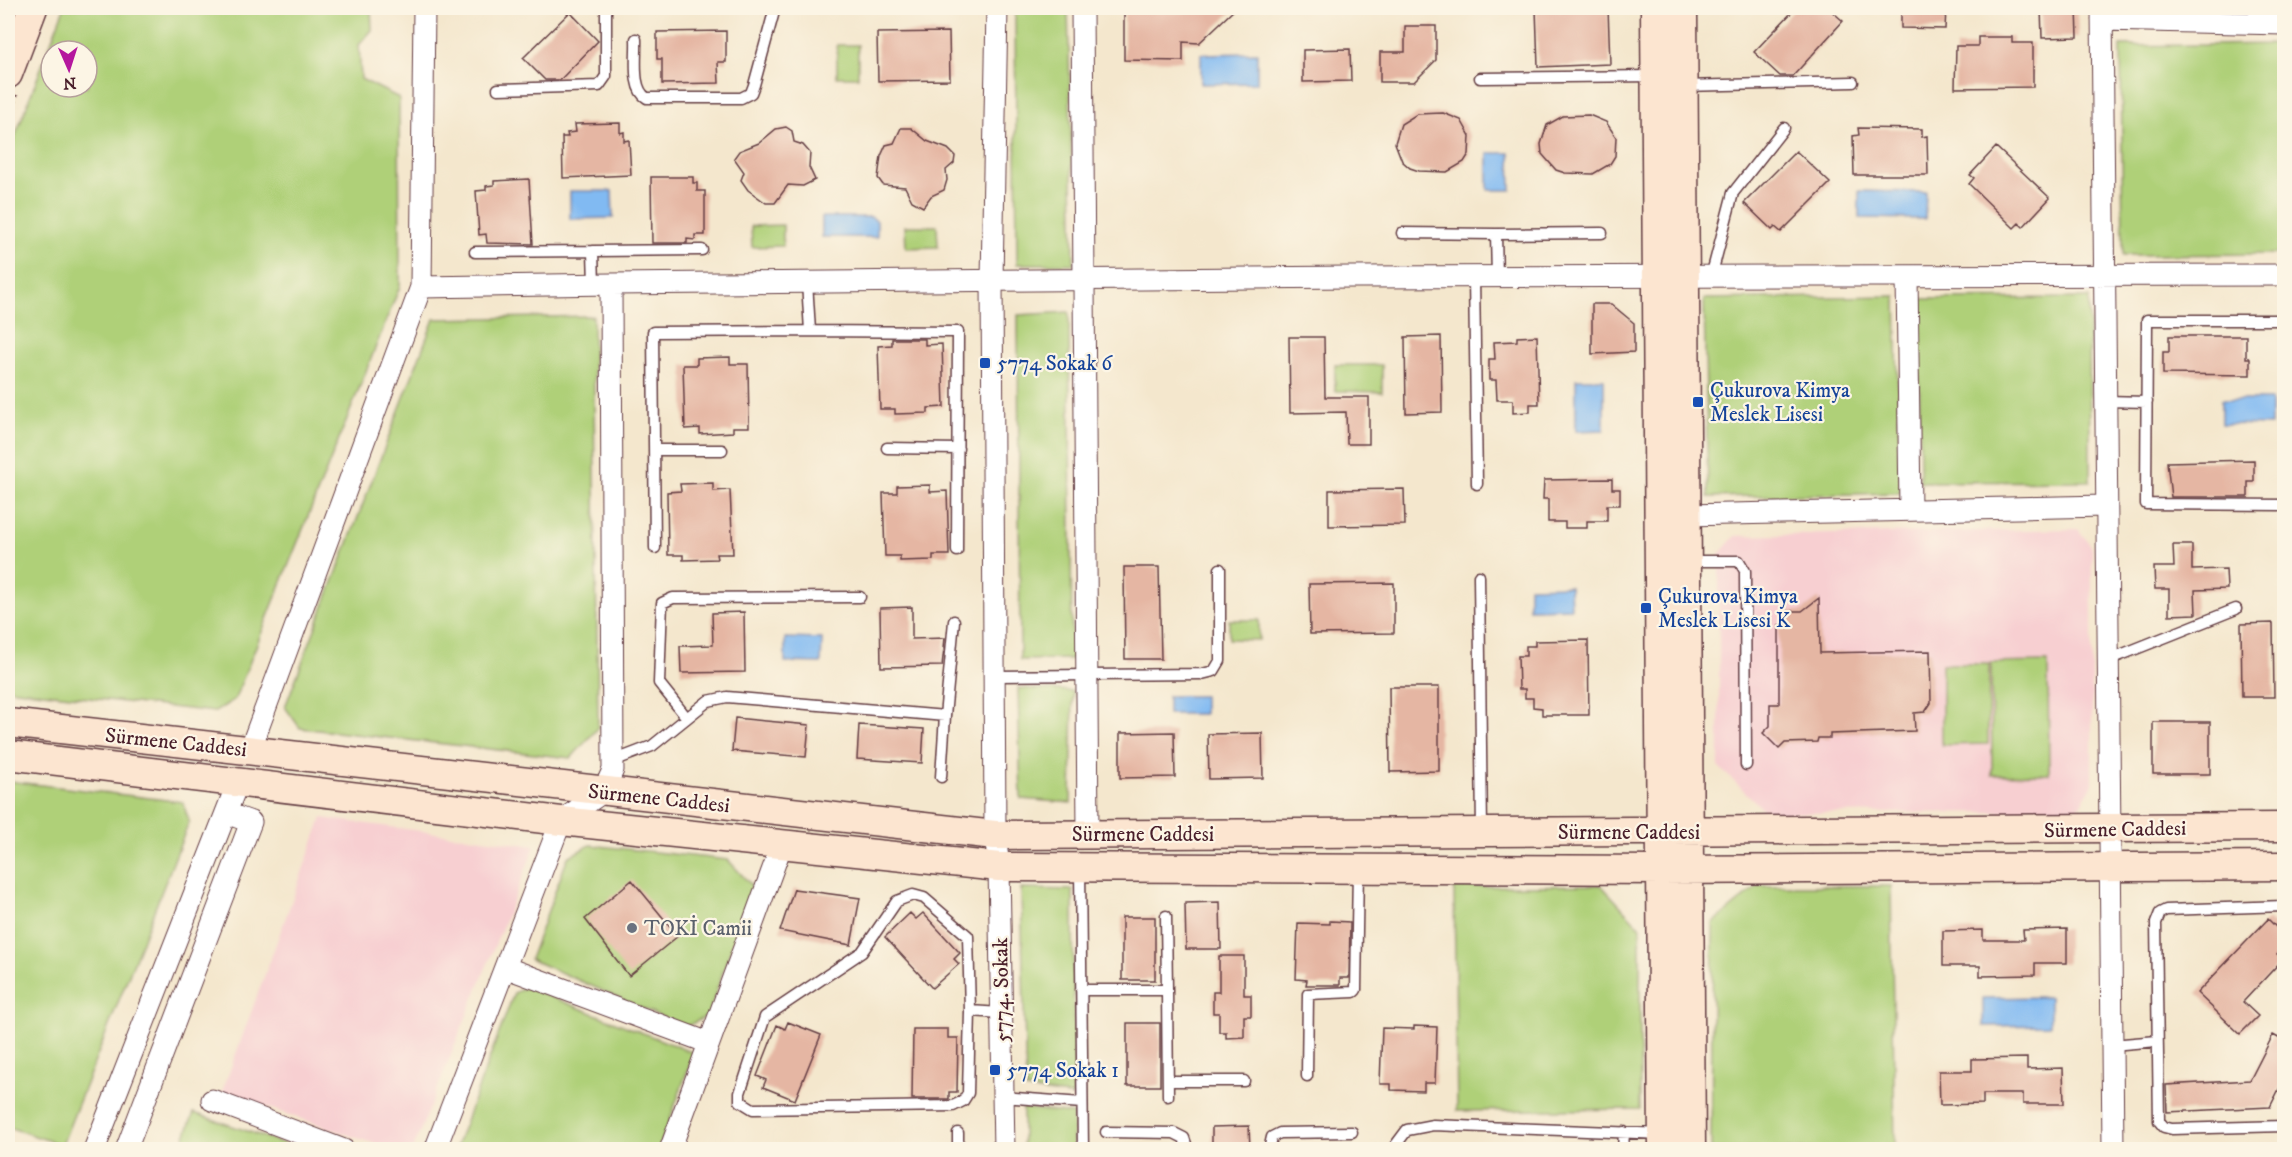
<svg xmlns="http://www.w3.org/2000/svg" width="2292" height="1157" viewBox="0 0 2292 1157" font-family="'IM FELL DW Pica',serif">
<rect width="100%" height="100%" fill="#fcf5e5"/>
<filter id="ink" filterUnits="userSpaceOnUse"><feTurbulence type="fractalNoise" baseFrequency=".0167" numOctaves="2"/><feDisplacementMap in="SourceGraphic" scale="12" xChannelSelector="R" yChannelSelector="G"/><feConvolveMatrix kernelMatrix="1 2 1 2 8 2 1 2 1" color-interpolation-filters="sRGB"/></filter>
<filter id="wash" filterUnits="userSpaceOnUse"><feTurbulence type="fractalNoise" baseFrequency=".008" numOctaves="4" result="noise"/><feDisplacementMap in="SourceGraphic" scale="24" xChannelSelector="R" yChannelSelector="G"/><feGaussianBlur stdDeviation="1.35" result="paint"/><feColorMatrix in="noise" values="0 0 0 0 0 0 0 0 0 0 0 0 0 0 0 0 0 1.4 0 .05"/><feComposite in="paint" operator="in"/></filter>
<g filter="url(#wash)">
<rect width="100%" height="100%" fill="#f4e7cd"/>
<path fill="#f7cfd1" d="M2078 529 2092 547V786L2076 812 1767 813 1719 767V554L1735 536Z
M322 818 535 846 413 1149H390L222 1092Z"/>
<path fill="#afd078" stroke="#7c7852" stroke-width="1.5" fill-rule="evenodd" d="M64 8H371L372 30 359 45 361 79 399 98 400 286 235 699 215 712 8 689V155ZM51 51H87V87H51Z
M1015 8H1068L1074 264H1017Z
M2284 44V254L2123 255 2121 46Z
M837 45H858V77H837Z
M783 225V246L752 247 751 226Z
M905 226H937L938 247 906 248Z
M1896 296 1900 493 1708 497 1704 299Z
M2089 298 2090 481 1920 482 1919 299Z
M1069 312 1072 659 1020 660 1018 315Z
M593 316 598 728 571 758 300 728 285 707 434 319Z
M1335 365H1382V392L1335 391Z
M1229 620H1259V640L1229 639Z
M2048 662 2049 774 1992 775 1991 663Z
M1942 664H1989L1988 744 1942 745Z
M1018 688 1073 691 1071 803 1021 799Z
M8 781 183 802 189 822 62 1145 8 1127Z
M590 845 728 860 752 886 708 1016 685 1027 530 959 568 857Z
M1601 885 1640 927V1109L1457 1111 1454 887Z
M1758 886H1891L1895 1149H1711L1713 923Z
M1021 889 1073 890 1074 1096 1026 1089Z
M526 987 694 1053 659 1149 455 1150 514 993Z
M1023 1108 1073 1114V1149H1023Z
M194 1113 300 1149H180Z"/>
<path fill="#81baf2" stroke="#666c8e" stroke-width="1.5" d="M1257 53V83L1201 84V54Z
M1488 153H1510L1511 190H1488Z
M570 191H612L613 218 570 219Z
M1859 191 1926 192 1925 219 1859 218Z
M822 217H871L877 221V237H822Z
M1576 379H1604V430L1576 431Z
M2221 400H2271V425L2221 424Z
M1570 586 1571 608 1529 609V587Z
M785 638 822 639 821 663 785 662Z
M1168 696H1204V714H1168Z
M2050 997V1025L1983 1026V998Z"/>
<g id="blocks">
<path fill="#e5b6a3" d="M1187 8H1236L1199 43 1183 42V61L1124 60V11L1183 12Z
M1608 8 1610 64 1538 67 1536 9Z
M1796 8H1828L1843 21 1793 76H1780L1754 52Z
M1901 8H1946L1945 29 1901 28Z
M2041 8H2077L2078 37 2042 38Z
M570 12 598 41 560 80H545L523 58Z
M1405 26H1436V60L1414 82H1380V52H1405Z
M726 31V62H718L719 83 662 84V59H657V32Z
M949 32 950 80 878 81 877 33Z
M1978 37H2012V43H2033V87L1955 88 1956 46H1978Z
M1350 49 1351 81 1303 82V50Z
M1443 113 1461 120 1470 136 1469 154 1464 162 1447 172 1419 171 1410 168 1402 161 1395 143 1401 124 1417 114Z
M1589 115 1606 122 1616 137 1615 156 1610 164 1593 174 1565 173 1556 170 1542 154 1541 144 1547 125 1563 116Z
M620 123V133L624 132V141L629 140 631 175 563 178 562 137H568L567 133 576 132 575 124Z
M786 127 792 131 794 142 803 145 810 153 809 167 815 180 803 186 788 185 775 203H766L748 190 741 180 744 172 734 158 739 151 759 143 776 129Z
M901 128H911L927 141 948 149 955 156 954 163 946 170 947 180 944 190 931 196 923 207 912 201 905 187 883 185 878 178 881 156 886 145 894 143Z
M1858 128 1922 129V137L1927 136 1928 175H1854L1853 136 1859 135Z
M1996 147 2050 198 2023 227 2019 223 2014 228 1969 184 1974 178 1970 175Z
M1796 151 1830 183 1781 232 1775 227 1772 230 1744 203Z
M651 177H693V183H697V191H705V235H695V240L687 239V243H652Z
M529 179 533 244 487 243 486 234 479 235 476 191 486 190V186L494 185V181Z
M1592 304H1611L1634 323V352L1592 354Z
M1441 336 1442 412 1406 413 1405 337Z
M1537 336 1539 404H1530V412L1513 413V400H1497L1496 380H1489V359H1495L1494 342 1517 341V337Z
M2169 336H2246V358H2250V375L2163 374V352H2169Z
M1289 337H1324L1325 397H1369V444H1347L1346 412 1290 413Z
M892 339H925V345L942 344 944 407 928 408V413L895 414V409H880L878 346 892 345Z
M730 357V364H748L749 427H733V432L700 434V428L685 429 683 365H697V358Z
M2254 460V482H2248V497H2171L2167 462Z
M1612 479V489H1620V505H1607V521H1587V528H1565V522H1548V499H1543L1544 480Z
M713 483V491L730 490 733 554H716L717 559 683 560V555H668L667 492 681 491 680 484Z
M930 485V492L947 491 949 555H933V560L900 561V556H885L883 493H897V486Z
M1404 489 1405 525 1329 526V490Z
M2173 545H2192V570L2226 569 2227 589 2195 590 2196 614 2169 615V589H2155L2154 567H2174Z
M1124 567H1159L1161 659H1125Z
M1394 583V633L1310 634 1309 584Z
M1819 598 1820 653 1930 651 1931 703 1925 712 1914 713 1915 731 1830 734V738H1818L1817 742 1785 743 1779 749 1763 733 1770 726V704H1779V625H1783V611H1802Z
M912 607V639L945 638 942 666 881 667 880 608Z
M744 612 745 672 681 673 680 646 713 645 712 613Z
M2273 623 2274 697H2242L2241 624Z
M1588 640 1589 715H1542V708L1533 707V698H1525V689H1519L1518 656H1526V646H1535V641Z
M1389 687H1439V771L1390 772Z
M735 718 809 725 806 757 732 751Z
M2153 722H2210V774H2153Z
M859 725 924 729 922 763 857 759Z
M1174 732 1175 777 1120 778V733Z
M1262 733 1263 778 1209 779 1208 734Z
M632 880 678 936 629 976 585 919Z
M794 889 860 898 851 945 780 931Z
M1220 902 1221 949H1186L1185 903Z
M910 913 916 919 923 913 960 953 954 959 959 964 932 988 885 937Z
M1122 917H1155V980H1122Z
M2268 919 2284 935V946L2277 954 2283 959 2243 1002 2258 1016 2240 1034 2197 993Z
M1330 921 1350 922 1349 978H1340V985H1306L1307 980 1296 979 1298 923 1330 924Z
M2067 929V963H2035V975L1980 976V966H1943V931L1983 930V940H2024L2023 930Z
M1219 956H1244V995H1251V1016H1244V1037L1226 1038V1032H1219V1013H1213V992H1219Z
M788 1022 821 1035 795 1100 763 1087 766 1080 757 1076 777 1025 785 1029Z
M1127 1023H1160V1086H1127Z
M1414 1026 1437 1027 1435 1083H1424V1091L1391 1090V1084H1380L1382 1028 1414 1029Z
M913 1029H948V1038H958L957 1092H949V1099H912Z
M2273 1035 2284 1041V1079L2270 1107 2167 1112 2166 1085 2250 1080Z
M2027 1058V1069L2063 1068 2064 1104H2023V1094H1983V1104L1940 1105 1939 1071H1972V1059Z
M1249 1126 1250 1149H1212V1127Z"/>
</g>
</g>
<g filter="url(#ink)">
<use href="#blocks" fill-opacity="0" stroke="#643d43" stroke-width="1.5"/>
<g fill="none" stroke-linecap="round" stroke-linejoin="round">
<g stroke="#643d43" stroke-width="13">
<path id="lane" d="M636 39C637 57 631 89 647 98H741L751 93 754 85 775 8
M1480 78 1655 76
M1683 86 1853 82
M498 89 599 86 606 76V8
M1402 233 1496 234 1497 277
M1496 234 1602 233
M475 252 593 251
M1474 277 1477 484
M1711 277 1733 193 1784 128
M594 284 593 251 702 250
M2284 320H2147L2146 504 2284 505
M810 331 958 332 957 551
M2105 401 2147 402
M887 448 958 449
M654 450H722
M655 548 653 332 810 331 807 282
M1687 561H1739L1745 571 1746 765
M1479 576 1482 832
M2108 660 2236 609
M995 676 1202 674 1214 671 1220 661V569
M945 716 954 621
M687 718 659 683 662 603 673 598 860 597
M613 761 652 746 708 701 727 697 945 716 941 777
M1080 868 1083 1150
M2284 906 2166 910 2160 913 2156 923 2159 1121 2164 1127 2172 1129 2284 1126
M1166 916 1167 990
M1081 990H1167L1168 1096
M970 1011 968 936 924 898 913 895 897 901 862 952 765 1017 740 1093V1101L753 1109 953 1106 963 1101 968 1093 970 1011 1001 1013
M2112 1045 2157 1041
M1307 1076 1308 994 1354 992 1356 990 1358 869
M1168 1081H1244
M1003 1097 1082 1103
M1106 1132 1174 1133 1184 1138 1188 1150
M958 1150V1133
M1269 1150 1272 1137 1280 1133 1352 1132
M1392 1150 1407 1130 1433 1125 1663 1134
M1623 1150 1624 1132"/>
</g>
<g stroke="#643d43" stroke-width="23">
<path id="street" d="M424 8 421 287 611 284
M997 8 992 280 995 835 999 867 1004 1150
M1082 8 1088 835
M2102 8 2113 1150
M2102 20 2284 24
M1907 276 1910 510
M1686 515 2105 506
M250 750 421 287
M507 968 709 1043
M212 1100 344 1150
M94 1150 238 782
M126 1150 251 822 226 813
M435 1150 561 821 603 792 613 770 611 284 1352 277 2284 275
M670 1150 782 844"/>
</g>
<g stroke="#643d43" stroke-width="31">
<path id="secondary" d="M1655 8 1663 1150
M1683 8 1691 1150
M8 74 33 8
M8 723 995 835 2284 827
M8 755 561 821 999 867 1662 870 2284 866"/>
</g>
<path stroke="#643d43" stroke-width="4" stroke-dasharray="1.5 4.5" stroke-linecap="butt" d="M8 119 17 94"/>
<use href="#lane" stroke="#fff" stroke-width="10"/>
<use href="#street" stroke="#fff" stroke-width="21"/>
<use href="#secondary" stroke="#fce5d0" stroke-width="28"/>
</g>
</g>
<g fill="#1a4fb4" stroke="#fcf5e5" stroke-width="2">
<rect x="979" y="357" width="12" height="12" rx="3"/>
<rect x="1692" y="396" width="12" height="12" rx="3"/>
<rect x="1640" y="602" width="12" height="12" rx="3"/>
<rect x="989" y="1064" width="12" height="12" rx="3"/>
</g>
<circle fill="#6b7280" stroke="#fcf5e5" stroke-width="2" cx="632" cy="928" r="6"/>
<g text-anchor="middle" stroke-width="4.5" stroke-linejoin="round" paint-order="stroke">
<g font-size="21" fill="#164399" stroke="#fcf5e5" text-anchor="start">
<text x="997" y="370">5774 Sokak 6</text>
<text x="1710" y="397">Çukurova Kimya<tspan x="1710" dy="24">Meslek Lisesi</tspan></text>
<text x="1658" y="603">Çukurova Kimya<tspan x="1658" dy="24">Meslek Lisesi K</tspan></text>
<text x="1007" y="1077">5774 Sokak 1</text>
</g>
<g font-size="21" fill="#4a1f2b" stroke="#fcf5e5">
<text transform="translate(176 742) rotate(6)" y="7">Sürmene Caddesi</text>
<text transform="translate(659 798) rotate(6)" y="7">Sürmene Caddesi</text>
<text transform="translate(2115 829) rotate(-1)" y="7">Sürmene Caddesi</text>
<text x="1629" y="839">Sürmene Caddesi</text>
<text x="1143" y="841">Sürmene Caddesi</text>
<text transform="translate(1001 990) rotate(-91)" y="7">5774. Sokak</text>
</g>
<g font-size="21" fill="#5b616d" stroke="#fcf5e5" text-anchor="start">
<text x="644" y="935">TOKİ Camii</text>
</g>
</g>
<rect width="2292" height="1157" fill="none" stroke="#fcf5e5" stroke-width="30"/>
<g transform="translate(69 69) rotate(177)"><circle r="28" fill="#fcf5e5" stroke="#b59f9b" stroke-width="1.5"/>
<path d="M0-4.5L10 22L0 15L-10 22Z" fill="#b5179e"/>
<text y="-9" font-size="16" font-weight="bold" text-anchor="middle" fill="#4a1f2b">N</text>
</g>
</svg>
